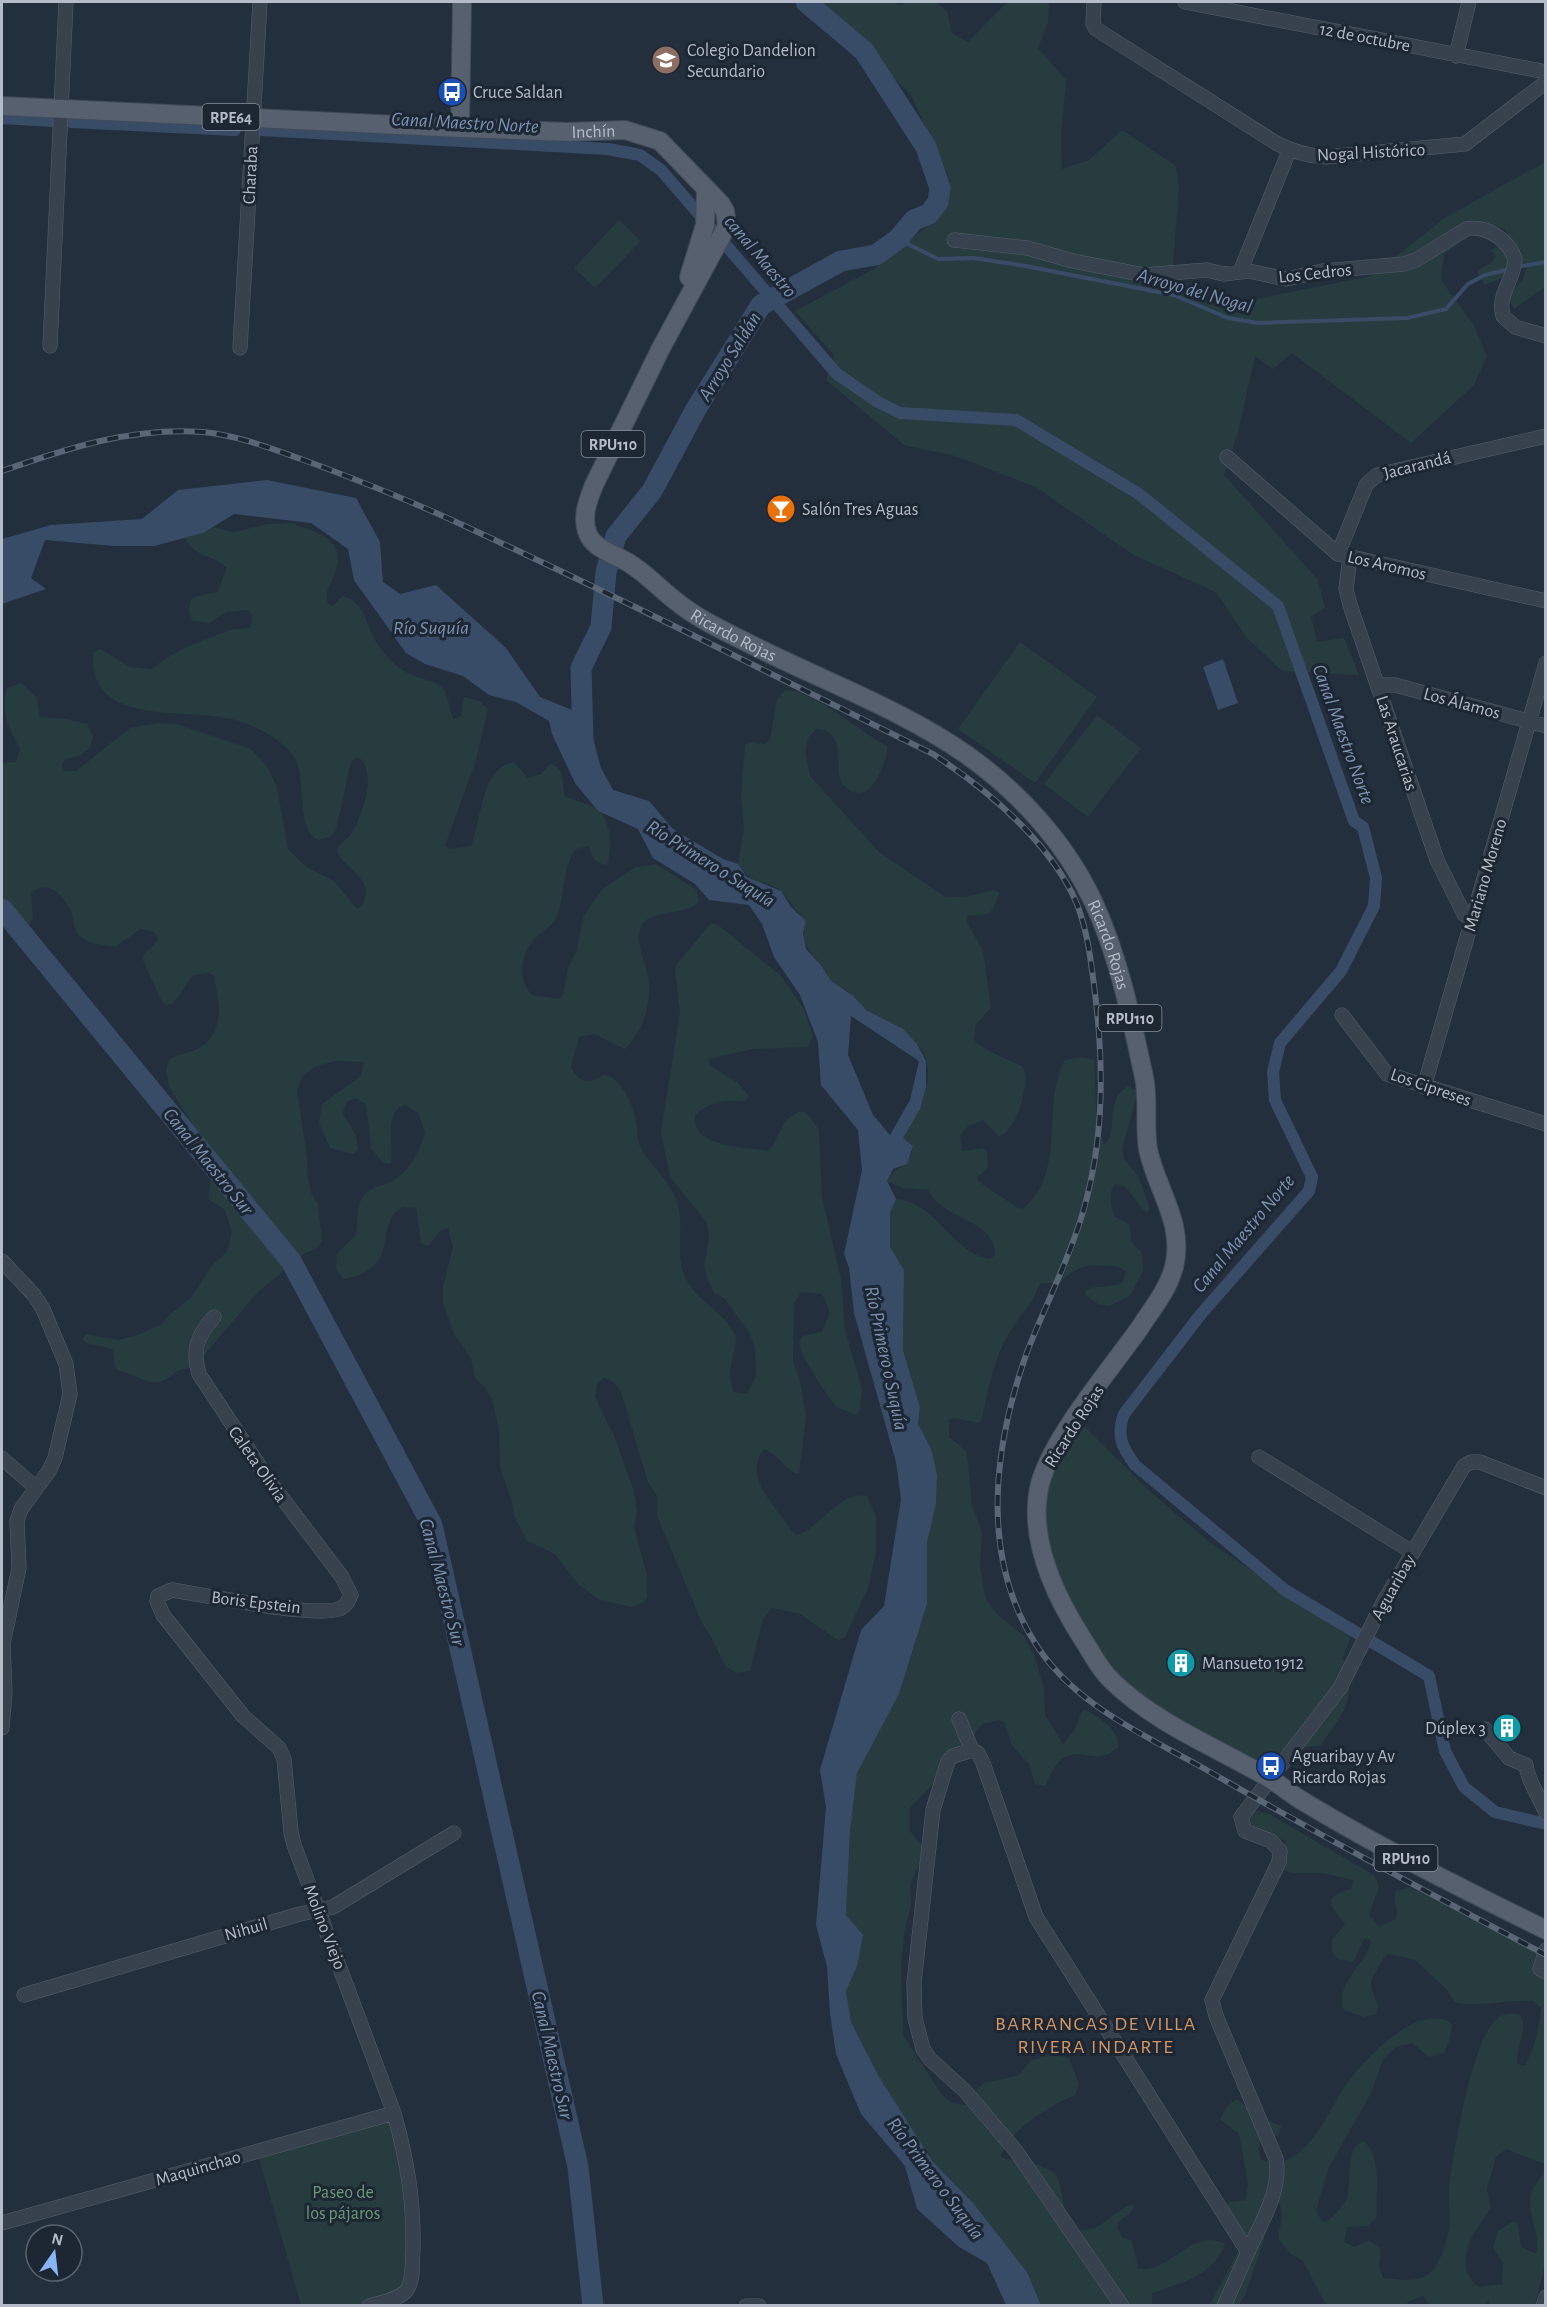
<svg xmlns="http://www.w3.org/2000/svg" width="1547" height="2307" viewBox="0 0 1547 2307" font-family="'Alegreya Sans',sans-serif">
<rect width="100%" height="100%" fill="#242f3e"/>
<path fill="#263c3f" d="M817 2H893L899 5 910 2H936L947 11 952 33 968 42 1007 2H1049L1048 22 1038 48 1066 80 1061 136 1062 169 1089 160 1122 130 1176 166 1179 189 1172 277 1232 304 1371 276 1446 217 1545 162V287L1514 309 1507 297 1522 281 1529 262 1502 278 1485 285 1477 271 1491 263 1496 256 1491 250 1511 241 1505 229 1486 224 1444 254 1441 280 1473 324 1487 356 1474 385 1411 443 1292 353 1273 369 1255 356 1238 433 1224 475 1318 580 1325 608 1311 616 1317 642 1344 638 1359 675 1282 671 1247 638 1217 593 1132 554 1036 487 955 456 904 445 826 380 834 355 795 311 874 269 930 224 951 182 911 95Z
M619 220 641 241 595 288 574 268Z
M290 523C315 531 348 539 335 573 331 584 324 591 328 603L333 606 342 596C367 601 366 630 379 646 390 662 400 671 418 677 425 680 434 681 440 686 451 695 447 709 454 719L461 716 464 697 479 701 488 709 476 760 445 846 450 849 471 846C482 821 480 768 514 762L528 778 541 774 550 764C567 769 561 783 565 796 574 801 586 803 595 808 612 817 612 850 607 865 595 864 592 857 589 846L576 849C562 867 565 895 557 916 553 926 541 932 534 940 520 956 517 979 532 995L559 999 563 995 568 968 577 950 583 918 594 900 604 888 636 867 656 864 697 890 699 902C685 916 648 910 641 926 635 941 644 958 647 972 654 998 644 1030 625 1049L594 1034 579 1037 571 1067C580 1085 590 1084 605 1074 624 1081 634 1107 637 1126 637 1132 637 1138 639 1144 650 1167 671 1180 678 1205 684 1228 675 1255 685 1277 696 1301 724 1311 735 1335 740 1347 723 1368 734 1392L747 1394 756 1376 755 1348 750 1334 725 1299 714 1292 708 1280 704 1266 709 1238 707 1223 670 1177 661 1133 680 1012 675 971 676 965 711 923 718 925 780 975 804 1009 813 1036 808 1047 752 1049 709 1059 710 1066 737 1082 749 1096 745 1101C724 1100 711 1101 695 1115 691 1149 746 1146 767 1151L772 1147 785 1121 798 1112H805L810 1117 819 1130 822 1197 841 1279 845 1330 862 1389 860 1410 856 1415 836 1407 819 1383 803 1356 799 1342 803 1336 822 1332 830 1312 822 1294 801 1292 794 1303 793 1360 800 1381 806 1417 799 1474C785 1471 779 1454 764 1449 741 1478 778 1507 791 1531L797 1535C822 1527 838 1491 867 1496L876 1516V1552L868 1588 845 1637 838 1640 800 1614 772 1608 763 1619 750 1671 737 1673 725 1666 710 1635 702 1623 657 1516V1496L648 1482 622 1395C617 1385 615 1381 604 1378L598 1382 595 1397 614 1436 634 1491 637 1512 634 1527 647 1576V1597L644 1602 631 1607 600 1600 578 1584 555 1554 527 1541 514 1516 512 1502 500 1467 499 1431 493 1402 486 1389 475 1378 471 1359 454 1334 443 1303V1287L453 1247 448 1228 441 1230 428 1246 421 1243 416 1208 403 1207C371 1223 405 1269 343 1279L336 1268 337 1254 356 1234C359 1222 355 1209 362 1198 368 1187 380 1187 390 1182 409 1174 419 1151 425 1133L418 1113 406 1105 399 1107C385 1123 394 1144 391 1163L384 1164 371 1148 366 1104 355 1098 348 1101 342 1113 356 1135 358 1150 353 1154 330 1148 319 1123 322 1104 361 1076 364 1062 335 1061 314 1067 302 1077 297 1090 307 1157 308 1179 311 1193 318 1204 322 1241 317 1248 305 1253 258 1292 193 1368C173 1369 177 1374 163 1381 148 1387 132 1372 117 1370L114 1364 113 1350C104 1344 91 1347 82 1340L86 1334 118 1340 137 1335 161 1325 169 1315 191 1298 214 1263 227 1252 232 1232 225 1210 208 1199 214 1158 169 1087C157 1035 199 1071 216 1027 223 1012 216 992 214 976L209 973 193 975 173 1004 166 1005 161 1000 142 958C146 949 155 947 158 938L154 932 141 929 116 946C103 946 85 944 77 933 74 927 74 920 72 914 65 897 49 878 31 893L33 918 27 928 12 924 2 916V763L16 762 20 749C9 727 0 713 7 688L21 683 37 698 40 717 66 719 87 724 93 736 90 748 79 756 65 759 62 765 64 771H76L130 728 157 723 177 724 251 749 268 768 277 787 288 849 305 866 334 881 357 909 363 905C364 901 366 896 366 892 366 874 332 859 338 847 341 842 348 839 351 834 362 816 376 778 362 760L356 757 351 762 336 830 331 836 318 840C296 830 306 783 297 763 289 744 263 730 244 723 197 703 87 734 93 652L100 649 130 667 152 669C174 650 200 641 228 631 235 628 243 630 251 627L252 614 247 610 227 612 209 623 193 621C188 613 187 605 193 597L217 592 227 568C212 553 195 559 184 537L205 525 234 532 268 524Z
M1020 642 1097 697 1035 783 958 729Z
M785 690C815 690 859 732 887 746 888 759 874 795 858 793 851 793 846 787 841 783 834 758 847 735 817 728L808 738 805 752 810 776 879 852 945 897H966L993 890 999 893C992 916 991 915 968 915L966 921 983 950 991 1008 976 1024 974 1039C978 1048 1012 1061 1023 1067 1031 1082 1016 1133 999 1136L983 1120 967 1127 960 1136 962 1151 984 1148 987 1152 988 1168 977 1177 979 1182 1018 1208 1023 1209C1068 1172 1040 1104 1065 1060L1082 1057 1094 1060 1097 1124 1104 1145C1120 1131 1103 1101 1128 1086L1138 1091 1122 1149 1124 1159 1138 1176 1150 1208 1147 1212C1133 1205 1133 1185 1115 1184 1108 1192 1111 1206 1114 1216L1130 1225 1131 1241 1142 1253 1143 1271 1130 1296 1109 1306 1098 1304 1085 1295 1086 1290C1098 1284 1111 1289 1123 1282L1126 1272C1120 1266 1115 1266 1108 1266 1084 1264 1077 1267 1059 1283H1041C1036 1289 1035 1298 1030 1304 998 1342 992 1370 982 1419L979 1423 954 1418 949 1420V1437L967 1452 972 1505 982 1532 980 1566 986 1600 998 1615 1023 1635 1034 1655 1044 1688 1045 1715 1063 1744 1074 1731 1082 1711H1087C1100 1717 1120 1731 1118 1747 1090 1774 1069 1727 1045 1786L1035 1784 1029 1764 1012 1745 1004 1722 999 1720 982 1724 947 1770 910 1808V1831L926 1851 924 1863 916 1870 910 1885 911 1905 904 1934 901 1965 903 2035 942 2095 952 2103 965 2105 970 2103 977 2089 985 2083 1019 2075 1030 2061 1051 2054 1069 2058 1079 2085 1075 2095C1049 2106 1010 2129 1001 2156L1006 2159 1039 2165 1055 2173C1066 2191 1060 2215 1075 2230 1105 2232 1106 2215 1130 2205L1134 2206C1131 2216 1120 2217 1117 2227L1122 2237 1132 2241 1138 2268C1169 2276 1191 2226 1225 2244 1213 2276 1182 2283 1152 2293V2305H1041L1027 2272 974 2204 933 2162 878 2075 851 2022 846 1991 857 1966 846 1915 850 1832 857 1772 899 1694 927 1604V1543L936 1504 937 1475 918 1424 920 1407 903 1350 904 1270 890 1247V1213L896 1199C937 1202 951 1253 990 1259L995 1255C996 1224 954 1219 937 1202 933 1199 931 1193 928 1190L903 1188 887 1181C897 1163 910 1169 913 1146L903 1138C913 1118 928 1098 928 1074 928 1035 890 1027 865 1009 859 1005 857 1001 853 996 848 989 836 987 830 981 826 976 824 970 821 965 808 947 800 946 806 921 798 913 787 897 781 891 765 878 755 889 738 864L744 828 741 797 745 745 751 742 764 744 770 740 777 700Z
M1097 715 1141 748 1088 817 1044 784Z
M1085 1427 1146 1488 1209 1542 1351 1637 1342 1659 1346 1662C1355 1705 1343 1712 1321 1745L1284 1751 1269 1772 1168 1717 1105 1664 1052 1571 1044 1525 1046 1484 1052 1463 1074 1431Z
M1254 1810 1271 1815 1375 1876 1379 1887 1369 1915 1379 1927 1396 1919C1399 1909 1392 1901 1396 1891L1410 1888 1444 1902 1522 1943 1542 1957 1546 1976 1545 2164 1506 2149 1496 2157 1487 2189 1491 2208C1474 2231 1451 2262 1478 2287L1502 2284 1503 2263 1493 2248 1498 2231 1514 2221 1518 2224 1521 2247 1536 2254C1543 2223 1513 2204 1545 2173V2263L1535 2305H1489V2300L1482 2305H1429L1423 2296 1409 2301 1406 2305H1326L1303 2261 1291 2254 1278 2238 1282 2217 1280 2204 1274 2203 1261 2249 1245 2295 1239 2305 1209 2306 1241 2246 1227 2207 1229 2202 1246 2200 1248 2183 1239 2134 1220 2119 1228 2105 1237 2099 1255 2114 1281 2126 1278 2136 1262 2141 1258 2150 1261 2159C1300 2178 1327 2115 1343 2089 1358 2066 1399 2023 1427 2019 1436 2018 1446 2017 1452 2025L1450 2038 1444 2053 1429 2057 1412 2043 1396 2047 1383 2059 1371 2093 1329 2167 1316 2210 1321 2220 1326 2223C1334 2215 1343 2208 1347 2197 1353 2181 1343 2149 1364 2141 1383 2159 1375 2193 1377 2217L1368 2226 1347 2227 1344 2242 1354 2247 1369 2241 1381 2248 1379 2267 1383 2278C1397 2279 1420 2284 1431 2272 1441 2261 1446 2244 1449 2230 1451 2216 1448 2202 1449 2188 1453 2155 1472 2036 1498 2018 1504 2013 1513 2013 1520 2015 1530 2027 1514 2048 1518 2064L1524 2066C1535 2048 1539 2030 1541 2008L1534 2001C1508 1999 1478 2008 1454 2002L1447 1990 1415 1960 1389 1954 1384 1957 1371 1981V1988L1378 2006 1376 2014 1364 2017 1344 2010C1333 1987 1365 1964 1371 1943L1370 1939H1364L1353 1962 1338 1959 1332 1952V1940L1345 1924C1328 1904 1323 1897 1351 1889L1353 1880 1323 1873H1292L1280 1869 1286 1841 1259 1833 1243 1822Z
M394 2113 403 2145 410 2283 370 2305H301L257 2151Z"/>
<path fill="#394c67" fill-rule="evenodd" d="M267 480 356 498 380 542 383 582 400 594 436 585 506 648 540 697 587 716 601 768 613 790 649 801 673 829 723 859 738 864 747 877 781 891 791 907 806 921 803 933 806 949 820 964 831 981 852 995 866 1010 903 1029 917 1044 926 1061V1088L920 1109 903 1138 913 1146 907 1164 893 1169 887 1181 896 1199 890 1213V1247L904 1270 903 1350 920 1407 918 1424 931 1449 937 1475 936 1504 927 1543V1604L899 1694 857 1773 850 1832 846 1915 863 1935 857 1966 846 1991 851 2022 878 2075 933 2162 974 2204 1027 2272 1041 2305H1006L987 2263 959 2247 917 2209 905 2166 861 2114 836 2054 830 2013 827 1967 816 1925 826 1807 820 1770 861 1630 884 1606 901 1499 896 1462 854 1313 849 1268 844 1254 862 1170 858 1130 821 1085 818 1042 800 995 774 957 762 924 749 905 709 900 695 884 653 858 638 829 598 811 575 783 552 734 549 721 516 702 489 695 463 676 425 664 406 653 354 580 348 549 311 523 234 514 203 533 154 546H114L45 540 31 578 46 589 2 604V539L51 525 142 519 178 490ZM851 1016 919 1061 910 1100 890 1135 873 1115 848 1055Z
M1223 659 1238 703 1218 710 1203 667Z"/>
<g fill="none" stroke-linecap="round" stroke-linejoin="round">
<path stroke="#394c67" stroke-width="4" d="M898 239 938 259 973 258 1020 265 1174 295 1228 318 1258 323 1407 318 1446 309 1468 284 1485 275 1510 269
M1517 267 1546 262"/>
<path stroke="#394c67" stroke-width="12" d="M2 118 52 121
M71 122 235 130
M261 130 608 149 640 155 661 170 837 374 878 402 900 413 1016 420 1139 494 1278 606 1354 821 1363 827 1376 878 1374 906 1341 971 1280 1043 1273 1072 1275 1100 1312 1177 1309 1191 1201 1314 1124 1414C1116 1436 1122 1447 1135 1465L1285 1590 1429 1676 1445 1751 1464 1787 1495 1812 1546 1824"/>
<path stroke="#394c67" stroke-width="21" d="M583 742 581 668 601 627 606 572 616 536 652 491 696 409 761 305 841 261 876 255 898 239 914 220 929 214 938 202 940 188 926 147 864 51 806 2
M2 909 291 1261 432 1525 578 2167 593 2306"/>
<g stroke="#565f6c" stroke-width="15">
<path id="minor" d="M1094 2 1093 24 1096 29 1276 143C1293 152 1308 156 1326 157L1465 144 1546 82
M1185 2 1546 72
M1456 56 1469 2
M954 240 1027 248 1073 261 1144 275 1207 270 1223 274 1249 271 1286 279 1323 271 1404 264 1416 260 1466 229C1486 225 1508 239 1515 259 1514 281 1497 294 1503 316L1515 327 1546 336
M1240 272 1289 151
M50 346 66 2
M240 348 260 2
M1227 457 1338 554 1546 601
M1338 554 1366 485 1377 475 1546 436
M1350 557 1346 589 1350 605 1437 860 1464 914 1472 920
M1378 685H1395L1546 726
M1342 1015 1387 1074 1546 1124
M1424 1087 1546 663
M2 1261 34 1295 43 1309 66 1364 70 1394 55 1458 49 1471 21 1509 17 1521 19 1568 3 1644 5 1692 2 1728
M214 1317C197 1336 192 1349 199 1374L270 1482 342 1577 351 1595C348 1602 346 1606 339 1609 312 1618 206 1595 172 1590L158 1596 157 1601 163 1615 243 1716 279 1748 284 1759 291 1832 294 1845 394 2113C407 2160 414 2200 413 2249 412 2262 414 2279 407 2290 399 2300 381 2302 369 2306
M1259 1457 1412 1552
M2 1458 36 1488
M959 1719 972 1750 978 1753 983 1763 1036 1917 1248 2252C1260 2224 1282 2191 1276 2159L1216 2016 1212 2000 1279 1862 1280 1851 1271 1841 1245 1831 1241 1817 1340 1688 1384 1601 1464 1466 1471 1462H1480L1546 1488
M1485 1729 1509 1758 1526 1765C1527 1779 1540 1798 1546 1813
M972 1750 953 1756 948 1761 933 1810 914 1983 915 2018 923 2049 930 2059 965 2091 1016 2151 1122 2306
M1546 1950 1540 1969 1546 1972
M24 1995 300 1914 333 1907 454 1833
M2 2223 394 2113
M746 2306H759
M1224 2306 1248 2252
M1543 2306 1546 2297"/>
</g>
<g stroke="#414a57" stroke-width="20">
<g id="major">
<path id="s1" d="M2 106 460 128 568 132 625 130 660 141 721 204 725 211 727 226 661 348 594 485C588 500 581 518 588 534 594 549 616 555 629 563 647 574 661 590 677 602 698 619 724 631 748 643 820 680 900 708 967 755 1019 792 1065 842 1093 901 1119 957 1131 1017 1144 1077 1149 1100 1144 1125 1148 1149 1156 1189 1185 1223 1174 1267 1168 1290 1152 1309 1139 1329 1110 1370 1052 1438 1040 1484 1027 1537 1054 1594 1082 1638 1092 1653 1098 1667 1111 1680 1156 1724 1214 1746 1267 1777 1279 1784 1290 1793 1301 1800 1380 1848 1463 1889 1546 1930"/>
<path d="M460 128 462 2"/>
<path d="M689 277 705 225 706 189"/>
</g>
</g>
<use href="#minor" stroke="#38414e" stroke-width="14"/>
<use href="#major" stroke="#56606e" stroke-width="18"/>
<g stroke="#5a6575" stroke-width="6">
<path id="rail" d="M2 471C68 448 132 427 203 432 236 435 270 448 301 459 358 480 414 502 469 528 625 600 779 678 933 754 986 789 1042 835 1072 893 1086 921 1090 954 1094 985 1104 1062 1105 1136 1083 1212 1069 1260 1045 1306 1027 1352 992 1451 978 1566 1044 1656 1084 1709 1148 1737 1205 1769 1317 1834 1431 1894 1546 1955"/>
</g>
<use href="#rail" stroke="#1d2633" stroke-width="4" stroke-dasharray="11" stroke-linecap="butt"/>
</g>
<defs>
<g id="school-disc" transform="scale(1.5)"><circle r="9.5" fill="#8d6e63" stroke="#1d2633"/><path d="M0-5L7-2L0 1L-7-2ZM-4 1L0 2.5L4 1V4Q0 6-4 4Z" fill="#fff"/></g>
<g id="bus-disc" transform="scale(1.5)"><circle r="9.5" fill="#1a4fb4" stroke="#1d2633"/><path d="M-5-6H5V4H4V6H2V4H-2V6H-4V4H-5ZM-3.5-4V0h7V-4ZM-3.5 1.2v1.5H-2V1.2ZM2 1.2v1.5H3.5V1.2Z" fill="#fff"/></g>
<g id="bar-disc" transform="scale(1.5)"><circle r="9.5" fill="#e8710a" stroke="#1d2633"/><path d="M-6-5H6L.8 .8V4.5H3.5V6h-7V4.5H-.8V.8Z" fill="#fff"/></g>
<g id="building-disc" transform="scale(1.5)"><circle r="9.5" fill="#0f9aa8" stroke="#1d2633"/><path d="M-4-6H4V6H1V3H-1V6H-4ZM-2.5-4.3h1.7v1.8h-1.7ZM.8-4.3h1.7v1.8H.8ZM-2.5-1h1.7V.8h-1.7ZM.8-1h1.7V.8H.8Z" fill="#fff"/></g>
</defs>
<g fill-rule="evenodd">
<use href="#school-disc" x="666" y="60"/>
<use href="#bus-disc" x="452" y="92"/>
<use href="#bar-disc" x="781" y="509"/>
<use href="#building-disc" x="1181" y="1663"/>
<use href="#building-disc" x="1507" y="1728"/>
<use href="#bus-disc" x="1271" y="1766"/>
</g>
<g text-anchor="middle" stroke-width="6" stroke-linejoin="round" paint-order="stroke">
<g fill="#1d2633" stroke="#878f9c" stroke-width="1.5">
<rect x="202.5" y="104" width="57" height="26" rx="4.5"/>
<rect x="581.5" y="431" width="63" height="26" rx="4.5"/>
<rect x="1098.5" y="1005" width="63" height="26" rx="4.5"/>
<rect x="1374.5" y="1845" width="63" height="26" rx="4.5"/>
</g>
<g font-size="16" font-weight="bold" fill="#b4bcc9">
<text x="231" y="123">RPE64</text>
<text x="613" y="450">RPU110</text>
<text x="1130" y="1024">RPU110</text>
<text x="1406" y="1864">RPU110</text>
</g>
<g font-size="18" fill="#b4bcc9" stroke="#1d2633">
<text transform="translate(1365 37) rotate(11)" y="6">12 de octubre</text>
<text dy="6" stroke="none"><textPath href="#s1" startOffset="592">Inchín</textPath></text>
<text transform="translate(1371 152) rotate(-3)" y="6">Nogal Histórico</text>
<text transform="translate(250 175) rotate(-87)" y="6">Charaba</text>
<text transform="translate(1315 273) rotate(-6)" y="6">Los Cedros</text>
<text transform="translate(1417 465) rotate(-14)" y="6">Jacarandá</text>
<text transform="translate(1387 565) rotate(13)" y="6">Los Aromos</text>
<text dy="6" stroke="none"><textPath href="#s1" startOffset="1292">Ricardo Rojas</textPath></text>
<text transform="translate(1462 703) rotate(15)" y="6">Los Álamos</text>
<text transform="translate(1397 743) rotate(72)" y="6">Las Araucarias</text>
<text transform="translate(1485 875) rotate(-74)" y="6">Mariano Moreno</text>
<text dy="6" stroke="none"><textPath href="#s1" startOffset="1796">Ricardo Rojas</textPath></text>
<text transform="translate(1431 1087) rotate(19)" y="6">Los Cipreses</text>
<text transform="translate(1074 1426) rotate(-57)" y="6">Ricardo Rojas</text>
<text transform="translate(258 1464) rotate(55)" y="6">Caleta Olivia</text>
<text transform="translate(1393 1587) rotate(-61)" y="6">Aguaribay</text>
<text transform="translate(256 1602) rotate(7)" y="6">Boris Epstein</text>
<text transform="translate(325 1927) rotate(69)" y="6">Molino Viejo</text>
<text transform="translate(246 1929) rotate(-16)" y="6">Nihuil</text>
<text transform="translate(198 2168) rotate(-16)" y="6">Maquinchao</text>
</g>
<g font-size="18" fill="#b4bcc9" stroke="#1d2633" text-anchor="start">
<text x="687" y="56">Colegio Dandelion<tspan x="687" dy="21">Secundario</tspan></text>
<text x="473" y="98">Cruce Saldan</text>
<text x="802" y="515">Salón Tres Aguas</text>
<text x="1202" y="1669">Mansueto 1912</text>
<text x="1486" y="1734" text-anchor="end">Dúplex 3</text>
<text x="1292" y="1762">Aguaribay y Av<tspan x="1292" dy="21">Ricardo Rojas</tspan></text>
</g>
<g font-size="18" fill="#6b9a76" stroke="#1d2633">
<text x="343" y="2198">Paseo de<tspan x="343" dy="21">los pájaros</tspan></text>
</g>
<g font-size="20" font-style="italic" fill="#7c92b1" stroke="#1d2633">
<text transform="translate(465 122) rotate(3)" y="7">Canal Maestro Norte</text>
<text transform="translate(761 256) rotate(50)" y="7">canal Maestro</text>
<text transform="translate(1195 290) rotate(16)" y="7">Arroyo del Nogal</text>
<text transform="translate(729 356) rotate(-58)" y="7">Arroyo Saldán</text>
<text x="431" y="634">Río Suquía</text>
<text transform="translate(1344 734) rotate(70)" y="7">Canal Maestro Norte</text>
<text transform="translate(711 863) rotate(32)" y="7">Río Primero o Suquía</text>
<text transform="translate(209 1161) rotate(51)" y="7">Canal Maestro Sur</text>
<text transform="translate(1243 1233) rotate(-50)" y="7">Canal Maestro Norte</text>
<text transform="translate(887 1358) rotate(78)" y="7">Río Primero o Suquía</text>
<text transform="translate(443 1582) rotate(75)" y="7">Canal Maestro Sur</text>
<text transform="translate(553 2055) rotate(77)" y="7">Canal Maestro Sur</text>
<text transform="translate(936 2178) rotate(53)" y="7">Río Primero o Suquía</text>
</g>
<g font-size="20" letter-spacing="1.5" fill="#d59563" stroke="#1d2633">
<text x="1096" y="2030">BARRANCAS DE VILLA<tspan x="1096" dy="23">RIVERA INDARTE</tspan></text>
</g>
</g>
<rect width="1547" height="2307" fill="none" stroke="#b4bcc9" stroke-width="6"/>
<g transform="translate(54 2253) rotate(14)"><circle r="28" fill="#1d2633" stroke="#59626f" stroke-width="1.5"/>
<path d="M0-4.5L10 22L0 15L-10 22Z" fill="#8ab4f8"/>
<text y="-9" font-size="16" font-weight="bold" text-anchor="middle" fill="#b4bcc9">N</text>
</g>
</svg>
